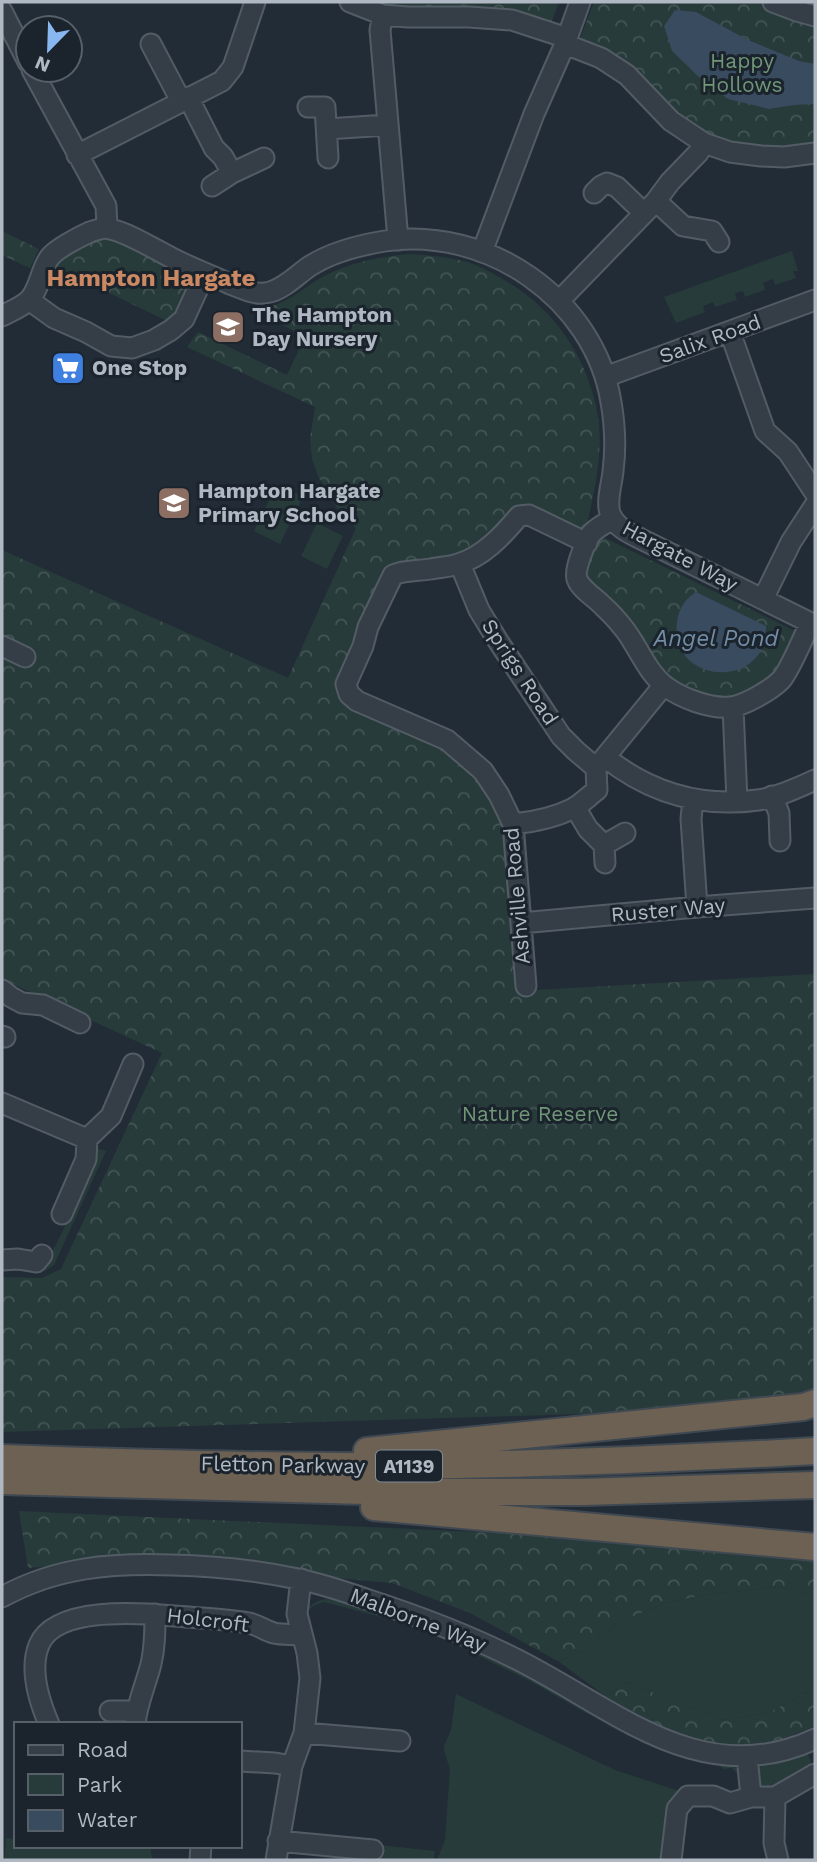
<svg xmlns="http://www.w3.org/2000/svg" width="817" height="1862" viewBox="0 0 817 1862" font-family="'Work Sans',sans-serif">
<defs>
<pattern id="forest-crowns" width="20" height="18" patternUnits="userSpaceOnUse" patternTransform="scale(1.75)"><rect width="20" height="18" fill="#273b3a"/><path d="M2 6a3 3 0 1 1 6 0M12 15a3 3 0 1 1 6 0" fill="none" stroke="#455"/></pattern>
</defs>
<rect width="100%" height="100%" fill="#222c36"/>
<path fill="#273b3a" d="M792 251 798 271H793L796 278 775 285 773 279 763 283 765 290 745 297 743 291 735 293 737 300 715 307 713 302 703 306 705 312 676 323 664 297Z
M277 484 303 497 280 544 254 531Z
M317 523 343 536 327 569 301 556Z
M97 1148 106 1151 54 1265 45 1271 2 1270V1266H43C67 1231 80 1187 97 1148Z
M777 1587 815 1596V1683L810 1691 770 1712 724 1720 626 1682 605 1696 558 1661 584 1651 619 1622 666 1603 703 1595Z
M326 1599 335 1600 395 1618 448 1638 513 1668 621 1730 655 1746 688 1757 731 1763 745 1776V1792L736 1797 685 1793 667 1860H437L445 1840 450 1769 444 1751V1746L451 1730 456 1694 615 1770 676 1790 727 1795 741 1790 740 1777 732 1768 723 1769 717 1764 687 1759 654 1748 618 1731 528 1680 444 1639 396 1621 324 1602 313 1606 303 1615C309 1605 315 1601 326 1599Z
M807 1752 812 1764 811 1767 761 1794 754 1776 763 1763Z
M6 1838 16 1839V1846H150L152 1858 182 1860H4Z
M380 1845 435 1851 434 1860H379Z"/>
<path fill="url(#forest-crowns)" d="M360 2H559L550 26 411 12Z
M594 2H758L815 24V147L790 151 715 141 578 44Z
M2 231 39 249 30 268 2 255Z
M113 234 194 276 173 324 54 266 78 245Z
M409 254C429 255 448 257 467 262 481 266 494 274 506 281 558 311 592 365 599 424 602 459 594 492 587 525L581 531 572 530 519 504 509 521 462 556 391 566 341 681 443 747 473 774 491 800 503 825 519 991 815 974V1397L768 1408 2 1432V1277L42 1278 61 1269 162 1053 2 979V550L288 678 356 528 340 513 318 476 312 459 310 439 315 407 187 347 198 332 287 375 305 337 268 317 267 307C288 304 305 286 324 276 351 262 379 257 409 254Z
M601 536 799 633 787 658 761 688 723 700 675 686 591 587 585 575 586 567Z
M19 1511 738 1544 789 1553 815 1562V1596L777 1587 703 1595 666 1603 619 1622 584 1651 558 1661 470 1613 392 1583 292 1574 153 1558 28 1568Z
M626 1682 724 1720 770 1712 810 1691 815 1683V1726L778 1741 737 1751 694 1746 605 1696Z"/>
<path fill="#394b5f" d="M675 10 696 12 748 40 799 61 815 64V104L794 105 769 109 728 99 705 83 672 51 664 26Z
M696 592 766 626C768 691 669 685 677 623 678 609 685 599 696 592Z"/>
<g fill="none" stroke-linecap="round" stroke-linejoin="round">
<g stroke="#535c65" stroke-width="23">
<path id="minor" d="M350 2 383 15 408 17H469L512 20 567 38
M773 2 797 11 815 16
M2 11 28 62
M383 15 380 30 398 240
M151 44 181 101
M565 44 601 58 627 75 671 121 704 143 730 152 761 156 784 157 815 153
M32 70 106 206 107 227
M188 97 214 148 223 157 232 173
M308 107H325L328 158
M327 129 387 125
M77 155 222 81 233 67 255 2
M212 186 232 173 264 158
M594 193 601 186 607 183 617 187 644 213
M656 201 683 226 712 231 719 242
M482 252 534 114 565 44 580 2
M29 300 54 318 86 332 111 346 132 348 154 340 171 330 184 319 205 273
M560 300 656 201 670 182 698 153 704 143
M2 316C11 311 22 307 29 300 40 289 40 270 50 257 56 249 79 237 90 232 96 230 104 227 110 229 129 233 154 249 172 258 191 268 211 275 230 284 244 289 255 296 270 292 285 288 298 274 310 266 332 252 360 245 385 241 487 226 594 298 611 402 615 425 616 448 613 471 612 484 606 500 610 513 615 527 629 533 641 539L815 625
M730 332 765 431 788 452 815 493
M605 377 815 300
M612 519C606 523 596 528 591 534 585 543 574 569 577 579 581 590 596 598 603 606 611 613 618 621 625 630 638 647 647 672 665 686 681 698 710 709 730 707 744 706 771 690 781 680 790 670 804 636 810 623
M460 564 479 610 498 641 561 736 576 751 596 768
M763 599 791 542 815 505
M2 646 25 657
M733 707 737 801
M605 757C650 793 700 808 758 800 778 797 797 788 815 780
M772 796 779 813 780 841
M693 799 691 819 697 907
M575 807 588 829 604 845
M513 824C534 822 556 817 574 808 582 803 589 796 597 790L596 768 664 685
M605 863 604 845 625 833
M521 923 697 907 815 898
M526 986 513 824 499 795 483 771 447 740 357 701 349 694 346 684 363 646 368 627 393 575C405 570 418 571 431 569 440 567 450 567 458 564 483 557 503 535 519 516L529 515 587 543
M2 990 11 997 22 1003 43 1005 80 1023
M2 1036 5 1037
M2 1103 87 1139 111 1116 133 1064
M62 1214 86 1159 87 1139
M2 1260 18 1259 36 1262 42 1255
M2 1597C57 1567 110 1563 172 1565 214 1566 256 1570 298 1579 322 1584 346 1592 369 1600 418 1616 466 1634 512 1657 611 1705 699 1793 815 1739
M110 1711H136
M49 1724C39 1701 29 1670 39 1645 55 1606 141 1613 174 1616 200 1618 224 1619 249 1623 258 1625 266 1631 274 1633 283 1635 292 1634 301 1635
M135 1724C137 1703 146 1684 151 1664 155 1647 155 1631 155 1614
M304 1733 400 1741
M747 1756 751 1797
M240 1761 275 1763 292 1766
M775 1797 774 1843 778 1860
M278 1841 373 1850
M200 1860 201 1846
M276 1860 292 1766 304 1733 310 1678 307 1653 297 1614 301 1579
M671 1860 677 1809 688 1796H713L730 1803 751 1797H775L815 1774"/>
</g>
<g stroke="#404952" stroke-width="30">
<path id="highway" d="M367 1451 803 1407 815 1403
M2 1458C136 1463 269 1467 403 1466 541 1464 678 1459 815 1451
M2 1481 403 1492H583L815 1485
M374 1507 815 1547"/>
</g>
<use href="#minor" stroke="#353e47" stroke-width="19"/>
<use href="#highway" stroke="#6d6153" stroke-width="26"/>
</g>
<defs>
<g id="school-square" transform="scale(1.75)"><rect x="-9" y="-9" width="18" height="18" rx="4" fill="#8d6e63" stroke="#1b232c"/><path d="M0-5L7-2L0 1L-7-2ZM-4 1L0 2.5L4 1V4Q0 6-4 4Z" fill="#fff"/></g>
<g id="supermarket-square" transform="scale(1.75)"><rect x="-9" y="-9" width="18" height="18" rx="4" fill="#3f7fe0" stroke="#1b232c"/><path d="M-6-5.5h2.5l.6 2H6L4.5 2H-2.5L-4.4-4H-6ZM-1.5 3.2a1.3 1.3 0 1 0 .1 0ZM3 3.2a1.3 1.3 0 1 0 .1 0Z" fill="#fff"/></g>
</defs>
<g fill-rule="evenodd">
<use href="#school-square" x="228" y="327"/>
<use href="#supermarket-square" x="68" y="368"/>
<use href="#school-square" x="174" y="503"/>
</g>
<g text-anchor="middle" stroke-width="6" stroke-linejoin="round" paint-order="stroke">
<rect fill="#1b232c" stroke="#838c96" stroke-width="2" x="376" y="1450.5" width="66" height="31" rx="5"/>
<g font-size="19" font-weight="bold" fill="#b0b9c3">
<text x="409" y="1473">A1139</text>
</g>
<g font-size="21" fill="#709777" stroke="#1b232c">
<text x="742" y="68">Happy<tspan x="742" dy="24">Hollows</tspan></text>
<text x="540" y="1121">Nature Reserve</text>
</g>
<g font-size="21" font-weight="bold" fill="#b0b9c3" stroke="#1b232c" text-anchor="start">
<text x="252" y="322">The Hampton<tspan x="252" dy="24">Day Nursery</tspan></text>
<text x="92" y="375">One Stop</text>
<text x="198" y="498">Hampton Hargate<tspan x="198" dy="24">Primary School</tspan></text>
</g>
<g font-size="21" fill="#b0b9c3" stroke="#1b232c">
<text transform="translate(710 339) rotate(-20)" y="7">Salix Road</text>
<text transform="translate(680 556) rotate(28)" y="7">Hargate Way</text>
<text transform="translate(520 672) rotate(57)" y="7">Sprigs Road</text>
<text transform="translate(517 896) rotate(-95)" y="7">Ashville Road</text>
<text transform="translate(668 910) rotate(-5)" y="7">Ruster Way</text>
<text transform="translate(283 1465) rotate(1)" y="7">Fletton Parkway</text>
<text transform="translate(208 1620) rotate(7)" y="7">Holcroft</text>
<text transform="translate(418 1620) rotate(21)" y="7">Malborne Way</text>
</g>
<g font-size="23" font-style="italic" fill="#728ca5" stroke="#1b232c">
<text x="716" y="646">Angel Pond</text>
</g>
<g font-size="24" font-weight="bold" fill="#cb8963" stroke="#1b232c">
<text x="151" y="286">Hampton Hargate</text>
</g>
</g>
<rect width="817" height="1862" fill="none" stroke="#b0b9c3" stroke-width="7"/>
<rect x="14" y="1722" width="228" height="126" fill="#1b232c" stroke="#575f68" stroke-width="2"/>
<rect x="28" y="1745" width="35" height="10" fill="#353e47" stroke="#575f68" stroke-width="2"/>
<text x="77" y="1757" font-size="21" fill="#b0b9c3">Road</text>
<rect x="28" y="1774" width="35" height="21" fill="#273b3a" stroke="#575f68" stroke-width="2"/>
<text x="77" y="1792" font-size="21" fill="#b0b9c3">Park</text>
<rect x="28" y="1810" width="35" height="21" fill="#394b5f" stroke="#575f68" stroke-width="2"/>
<text x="77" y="1827" font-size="21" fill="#b0b9c3">Water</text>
<g transform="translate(49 49) rotate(203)"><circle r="33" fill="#1b232c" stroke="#575f68" stroke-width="2"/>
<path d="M0-5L12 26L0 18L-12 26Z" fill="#89b8f0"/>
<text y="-10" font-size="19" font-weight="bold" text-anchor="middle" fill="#b0b9c3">N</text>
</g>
</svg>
